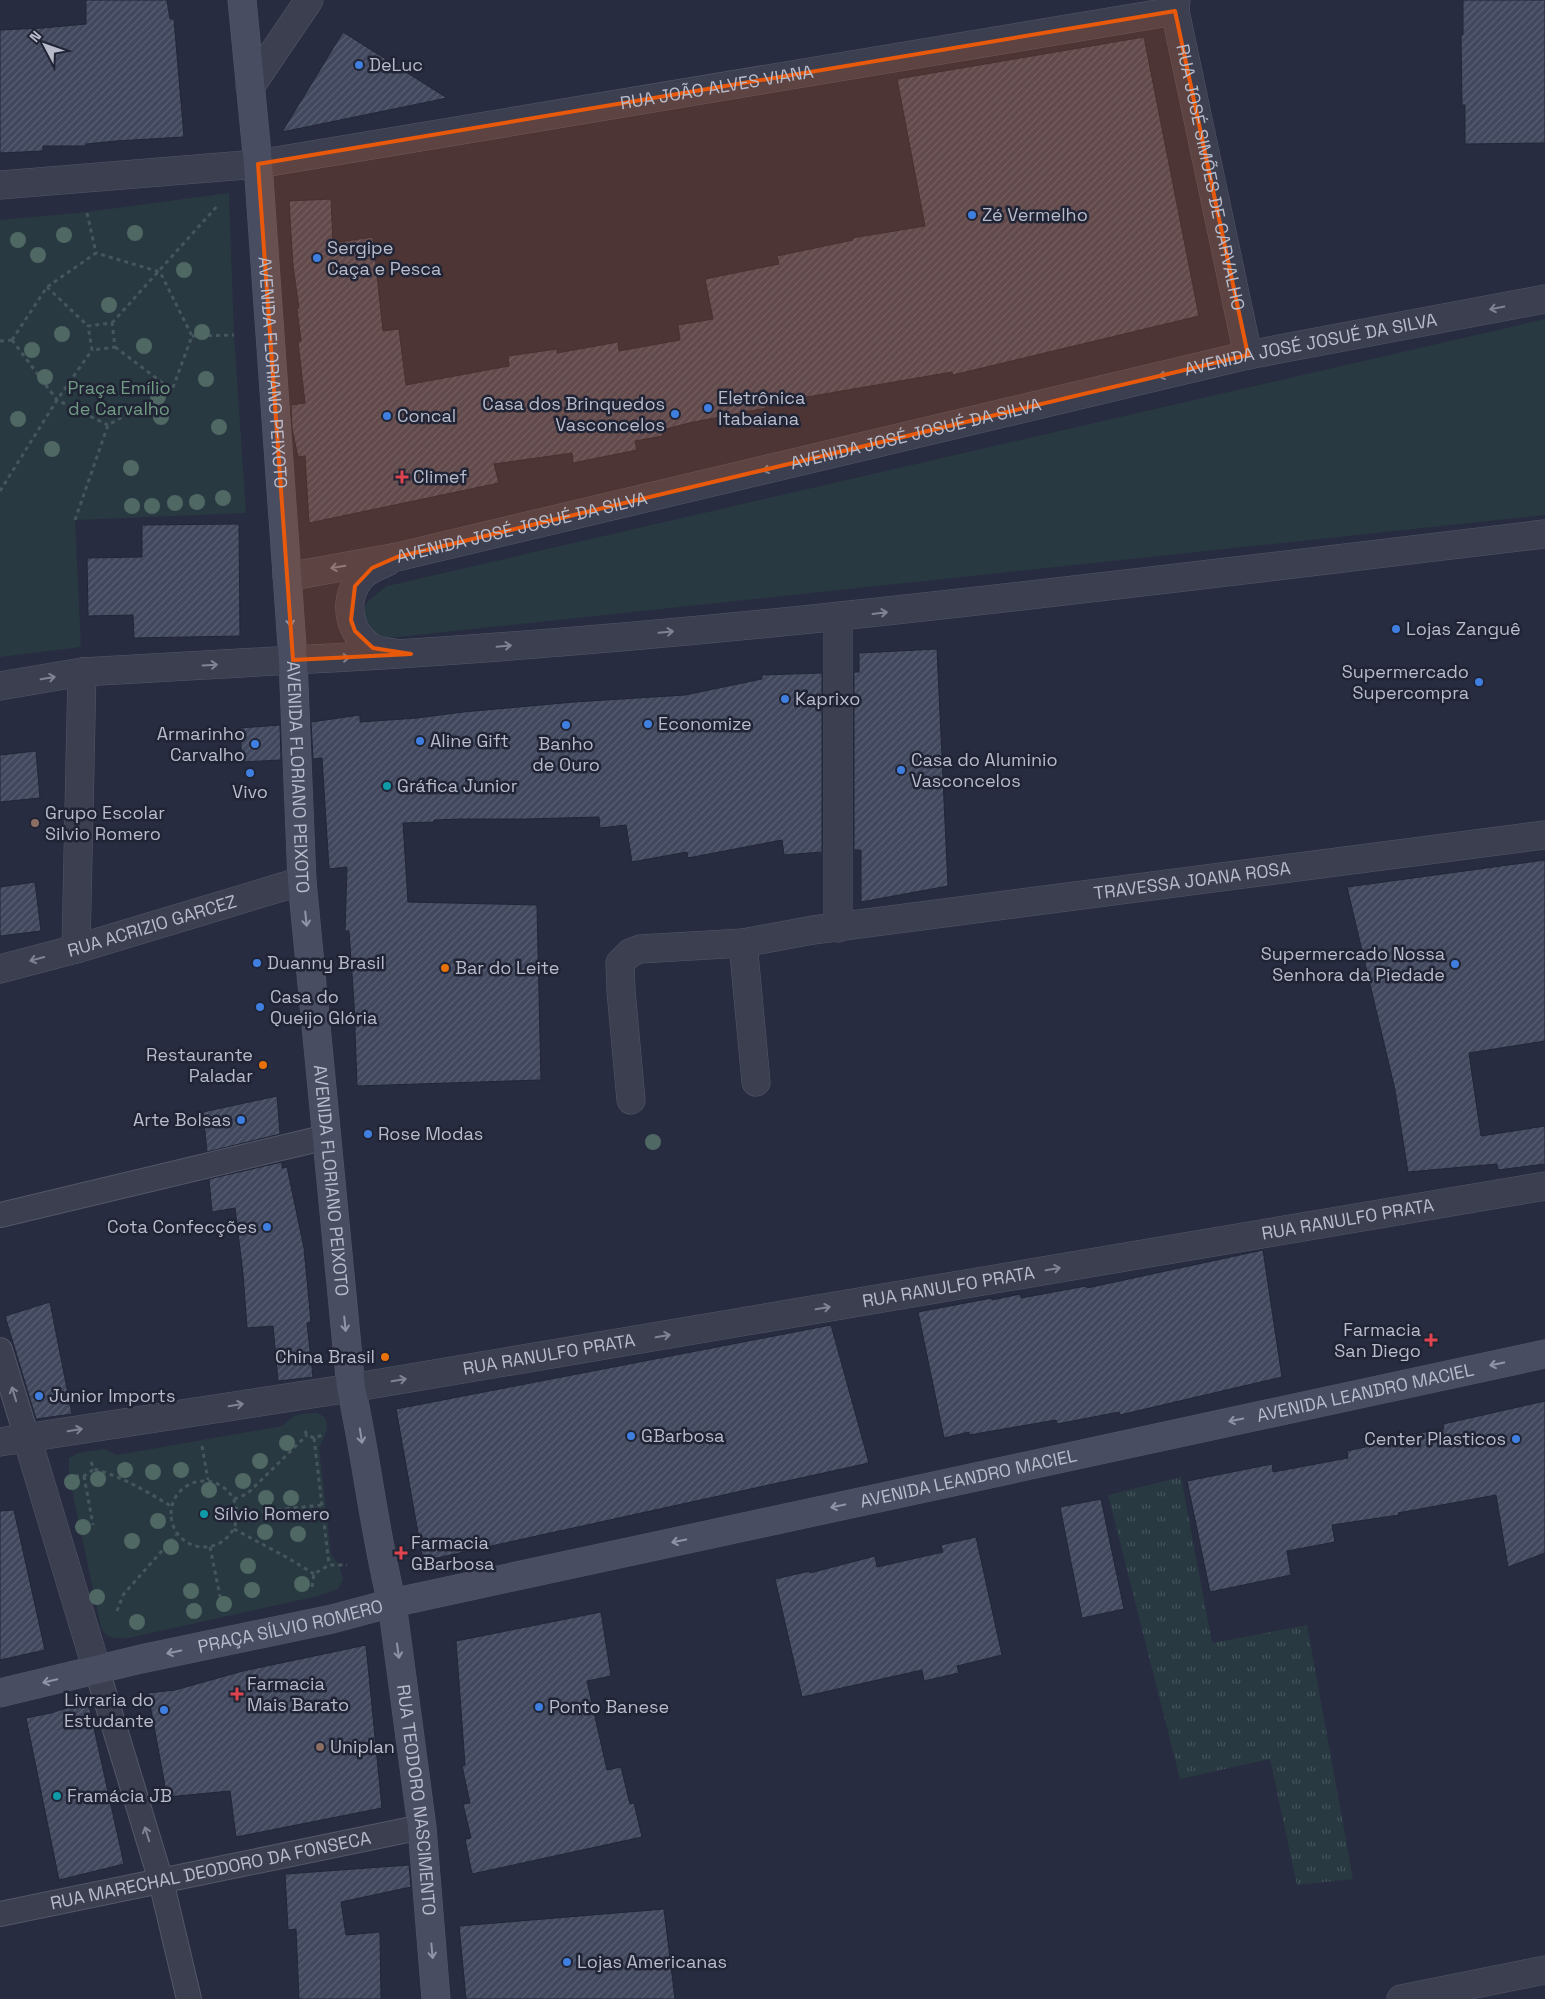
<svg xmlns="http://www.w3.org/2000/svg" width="1545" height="1999" viewBox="0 0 1545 1999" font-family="'Space Grotesk',sans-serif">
<defs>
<pattern id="grass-tufts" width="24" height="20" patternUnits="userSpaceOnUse" patternTransform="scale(1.25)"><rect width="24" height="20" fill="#293941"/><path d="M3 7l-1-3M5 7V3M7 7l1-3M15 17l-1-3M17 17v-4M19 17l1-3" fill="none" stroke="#46545b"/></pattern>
<pattern id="building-hatch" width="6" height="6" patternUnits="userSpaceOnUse" patternTransform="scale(1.25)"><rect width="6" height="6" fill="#41475d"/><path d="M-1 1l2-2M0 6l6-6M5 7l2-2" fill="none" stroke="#5a6073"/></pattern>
</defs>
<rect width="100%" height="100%" fill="#272c40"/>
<path fill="url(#grass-tufts)" d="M1181 1477 1212 1643 1307 1625 1353 1879 1297 1885 1270 1759 1180 1779 1108 1495Z"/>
<path fill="#293941" d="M229 193 234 335 246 513 75 520 81 647 0 657V220L87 212Z
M1545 319V515L388 638 373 633 361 615 368 601 387 586Z
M302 1414C307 1414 314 1412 319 1414 334 1419 324 1439 319 1447L331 1554 339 1565 343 1579 338 1589 318 1596 128 1638C116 1638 107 1640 101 1627L69 1476V1458L78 1453 105 1449 117 1455 282 1426 294 1416Z"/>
<path fill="url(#building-hatch)" stroke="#222637" d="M86 0H167L170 19H174L184 137 116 141 86 144V146H43V151L0 153V30L43 28 86 24Z
M1463 0H1545V143L1465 144V105H1462L1461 35H1463Z
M343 32 447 98 282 132Z
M1144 37 1199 316 953 375 952 372 807 397 765 405 766 408 689 423 662 430 663 436 635 441 637 450 573 463 572 453 494 464 499 483 309 523 305 456 298 457 292 428 291 405 305 403 298 342 301 341 297 309 299 308 293 266 289 201 331 199 333 243 373 237 383 331 399 329 406 385 509 366 508 356 557 349V353L618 342 619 351 680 340 678 325 713 319 705 279 779 264 777 256 853 240 852 238 925 226 897 79Z
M239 524 240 636 134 638 133 615 88 616 87 558 142 557V525Z
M937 649 948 886 861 902V850H854V672H859V653Z
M822 673V852L784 855 782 840 688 858 687 852 632 862 626 825 600 828 599 817 526 819H461L434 820V822L403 823 408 902 537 905 541 1080 357 1086 354 1003 349 931H345L347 867 329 869 322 758 313 759 311 722 360 715V722L417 718 463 712 574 702 685 695 762 679V675Z
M280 725 281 760 242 762 240 728Z
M36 751 40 798 0 802V755Z
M1545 860V1041L1469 1053 1481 1136 1545 1126V1164L1498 1170 1497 1164 1408 1172 1395 1090 1347 887Z
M35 882 41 931 0 936V887Z
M277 1096 280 1134 207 1152 203 1112Z
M282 1162V1168L287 1167 304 1248 311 1322 307 1323 313 1377 278 1381 273 1326 247 1328 243 1274 235 1208 212 1212 209 1179Z
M1263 1250 1282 1377 1120 1415 1119 1412 1057 1424 1056 1420 969 1435V1432L944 1438 918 1312 992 1298V1300L1020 1294 1021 1298 1086 1286 1087 1288Z
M50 1302 72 1414 36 1419 5 1316Z
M831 1325 869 1463 423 1561 396 1409Z
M1545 1401V1553L1508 1567 1496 1495 1398 1513 1399 1515 1332 1525 1335 1542 1287 1551 1291 1575 1210 1592 1187 1481 1272 1464 1273 1472 1348 1458 1347 1451 1401 1439V1436L1444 1429 1443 1424Z
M1101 1499 1124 1609 1082 1618 1060 1507Z
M14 1510 45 1650 0 1660V1511Z
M976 1537 1002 1655 957 1666 959 1673 924 1681 922 1670 802 1697 775 1579 810 1571V1573L875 1556 877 1567 943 1552 941 1545Z
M601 1612 611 1676 587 1681 607 1770 621 1767 630 1804 634 1803 642 1837 472 1874 465 1839 471 1838 463 1804 470 1803 462 1766 465 1765 456 1641Z
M366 1645 382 1808 236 1837 230 1791 167 1797 148 1693 175 1690 243 1671Z
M88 1701 124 1864 59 1880 26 1718 51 1713Z
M409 1865 411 1887 341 1902 346 1935 380 1932 381 1999H299L296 1929 288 1930 285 1874Z
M664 1909 675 1999H466L459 1926Z"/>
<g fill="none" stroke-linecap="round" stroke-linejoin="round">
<g stroke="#535767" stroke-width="26">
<g id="service">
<path d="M0 1215 327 1137"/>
<path d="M0 1350 27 1438"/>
<path d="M97 1670 161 1881 189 1999"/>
<path id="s1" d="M0 1914 422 1827"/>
</g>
</g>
<g stroke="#535767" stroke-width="29">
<g id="minor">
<path id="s2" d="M1176 0 1175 11 1248 355"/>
<path id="s3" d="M0 185 258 164 1175 11"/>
<path d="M387 562C378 566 370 569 363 575 342 596 347 632 371 647 378 651 386 652 394 653"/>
<path id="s4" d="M287 577 397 557 1248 355 1545 299"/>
<path d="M838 618V928"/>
<path d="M293 660C712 639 1129 583 1545 534"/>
<path d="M743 943 756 1082"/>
<path d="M76 949 82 672"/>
<path id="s5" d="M0 969 76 949 302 881"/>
<path id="s6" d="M631 1100 621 991 620 963 630 953 640 949 743 943 813 930 1545 835"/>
<path d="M27 1438 97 1670"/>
<path id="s7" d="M0 1442 351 1388 1545 1186"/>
<path d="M1401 1999 1545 1970"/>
</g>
</g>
<g stroke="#535767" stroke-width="29">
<path id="tertiary" d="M250 87 309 0
M0 686 82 672 293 660"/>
</g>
<g stroke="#535767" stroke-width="29">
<g id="secondary">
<path id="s8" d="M242 0 258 164 293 660 302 881 351 1388C367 1459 374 1532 392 1603L422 1827 436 1999"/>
<path id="s9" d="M0 1693 141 1659 332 1619 392 1603 1545 1354"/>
</g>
</g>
<path stroke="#47565d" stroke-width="3" stroke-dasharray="4 4" stroke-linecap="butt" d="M87 213 96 253
M47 287 88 326
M112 323 219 204
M192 336 234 335
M12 340 57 400 108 425
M12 340 47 287 96 253
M0 341 12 340
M115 347 172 390
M0 491 57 400 92 350 88 326 112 323 115 347 92 350
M75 520 108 425 172 390 192 336 160 272 96 253
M305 1431 307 1435 314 1438 325 1434
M314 1438 329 1565
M202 1446 208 1480
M91 1462 94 1469C123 1477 146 1491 171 1506
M75 1476H84L94 1469
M84 1476 93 1525
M171 1514a33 33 0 1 1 66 0a33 33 0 1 1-66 0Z
M234 1499 247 1494 307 1435
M238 1514 322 1505
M234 1529 288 1558 314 1574
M210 1547 222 1606
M312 1587 314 1574 329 1565H347
M117 1611 123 1595 176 1535"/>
<use href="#service" stroke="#3b3f50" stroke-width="24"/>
<use href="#minor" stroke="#3b3f50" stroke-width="28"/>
<use href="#tertiary" stroke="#3b3f50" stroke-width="28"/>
<use href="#secondary" stroke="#494d62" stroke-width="28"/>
</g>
<g fill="#4f6864">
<circle cx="135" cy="233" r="8"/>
<circle cx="64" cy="235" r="8"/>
<circle cx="18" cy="240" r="8"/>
<circle cx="38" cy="255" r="8"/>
<circle cx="184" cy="270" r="8"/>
<circle cx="109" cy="305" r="8"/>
<circle cx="202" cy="332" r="8"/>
<circle cx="62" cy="334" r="8"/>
<circle cx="144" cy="346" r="8"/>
<circle cx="32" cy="350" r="8"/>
<circle cx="45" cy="377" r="8"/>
<circle cx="206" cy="379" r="8"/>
<circle cx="158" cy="397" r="8"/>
<circle cx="161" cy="417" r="8"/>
<circle cx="18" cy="419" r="8"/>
<circle cx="219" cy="427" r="8"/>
<circle cx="52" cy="449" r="8"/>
<circle cx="131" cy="468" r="8"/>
<circle cx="223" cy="498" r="8"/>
<circle cx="197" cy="502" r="8"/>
<circle cx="175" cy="503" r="8"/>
<circle cx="132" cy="506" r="8"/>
<circle cx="152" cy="506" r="8"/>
<circle cx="653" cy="1142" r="8"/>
<circle cx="287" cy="1443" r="8"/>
<circle cx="260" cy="1461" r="8"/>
<circle cx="125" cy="1470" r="8"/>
<circle cx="181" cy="1470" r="8"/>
<circle cx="153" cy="1472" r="8"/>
<circle cx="98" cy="1479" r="8"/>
<circle cx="243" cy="1481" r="8"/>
<circle cx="72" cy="1482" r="8"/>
<circle cx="209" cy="1490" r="8"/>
<circle cx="266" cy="1498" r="8"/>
<circle cx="291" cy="1498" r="8"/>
<circle cx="158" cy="1521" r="8"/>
<circle cx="83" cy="1527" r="8"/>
<circle cx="265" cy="1532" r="8"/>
<circle cx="298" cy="1534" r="8"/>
<circle cx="132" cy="1541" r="8"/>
<circle cx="171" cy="1547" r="8"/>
<circle cx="248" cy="1566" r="8"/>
<circle cx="302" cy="1584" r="8"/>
<circle cx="252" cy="1590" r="8"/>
<circle cx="191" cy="1591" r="8"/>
<circle cx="97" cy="1597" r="8"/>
<circle cx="224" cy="1604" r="8"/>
<circle cx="194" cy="1611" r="8"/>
<circle cx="137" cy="1622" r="8"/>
</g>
<defs><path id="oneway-shaft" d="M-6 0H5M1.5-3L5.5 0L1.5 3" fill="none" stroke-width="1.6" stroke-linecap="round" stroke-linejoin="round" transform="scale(1.25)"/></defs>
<g stroke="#7f8393">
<use href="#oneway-shaft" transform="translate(1497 308) rotate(169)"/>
<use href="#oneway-shaft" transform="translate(1166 375) rotate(167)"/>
<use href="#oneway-shaft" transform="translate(770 469) rotate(167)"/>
<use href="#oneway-shaft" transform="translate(338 567) rotate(170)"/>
<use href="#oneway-shaft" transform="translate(880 613) rotate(-7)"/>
<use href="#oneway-shaft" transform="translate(666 632) rotate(-5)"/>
<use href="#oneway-shaft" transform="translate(504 646) rotate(-5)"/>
<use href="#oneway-shaft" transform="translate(342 658) rotate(-3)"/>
<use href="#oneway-shaft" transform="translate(210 665) rotate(-3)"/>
<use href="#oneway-shaft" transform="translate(48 678) rotate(-10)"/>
<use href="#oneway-shaft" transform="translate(37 959) rotate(165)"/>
<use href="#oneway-shaft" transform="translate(1053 1269) rotate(-10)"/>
<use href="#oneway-shaft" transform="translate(823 1308) rotate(-10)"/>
<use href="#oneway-shaft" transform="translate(663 1336) rotate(-10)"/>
<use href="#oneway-shaft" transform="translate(399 1380) rotate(-10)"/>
<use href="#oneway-shaft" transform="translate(14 1394) rotate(-107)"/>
<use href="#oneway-shaft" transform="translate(236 1405) rotate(-9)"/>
<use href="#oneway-shaft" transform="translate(75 1430) rotate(-9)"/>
<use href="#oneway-shaft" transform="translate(147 1834) rotate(-107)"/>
</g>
<g stroke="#9094a6">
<use href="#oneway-shaft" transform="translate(290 619) rotate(86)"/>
<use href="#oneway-shaft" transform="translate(306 919) rotate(84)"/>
<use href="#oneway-shaft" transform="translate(345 1324) rotate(84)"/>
<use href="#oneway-shaft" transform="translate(1497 1364) rotate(168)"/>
<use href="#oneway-shaft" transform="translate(1236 1420) rotate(168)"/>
<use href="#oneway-shaft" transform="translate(361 1436) rotate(81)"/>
<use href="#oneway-shaft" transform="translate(838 1506) rotate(168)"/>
<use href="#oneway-shaft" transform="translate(679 1541) rotate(168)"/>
<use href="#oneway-shaft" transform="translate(398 1651) rotate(82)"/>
<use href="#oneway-shaft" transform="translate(174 1652) rotate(168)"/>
<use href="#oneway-shaft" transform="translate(50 1681) rotate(166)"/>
<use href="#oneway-shaft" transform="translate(432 1951) rotate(85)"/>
</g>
<path fill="#e8590c" fill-opacity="0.2" stroke="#e8590c" stroke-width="4" stroke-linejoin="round" d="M1175 11 1248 355 397 557 372 568 355 586 351 620 355 631 373 648 411 654 293 660 258 164Z"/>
<g fill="#3f7fe0" stroke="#202435" stroke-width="2">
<circle cx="359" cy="65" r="5"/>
<circle cx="972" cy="215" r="5"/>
<circle cx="317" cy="258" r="5"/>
<circle cx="708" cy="408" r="5"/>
<circle cx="675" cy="414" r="5"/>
<circle cx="387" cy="416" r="5"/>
<circle cx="1396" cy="629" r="5"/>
<circle cx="1479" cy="682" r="5"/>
<circle cx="785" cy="699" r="5"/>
<circle cx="648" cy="724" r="5"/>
<circle cx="566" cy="725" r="5"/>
<circle cx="420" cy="741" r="5"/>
<circle cx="255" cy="744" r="5"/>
<circle cx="901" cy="770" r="5"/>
<circle cx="250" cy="773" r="5"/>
<circle cx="257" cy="963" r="5"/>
<circle cx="1455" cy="964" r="5"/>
<circle cx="260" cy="1007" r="5"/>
<circle cx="241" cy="1120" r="5"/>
<circle cx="368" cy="1134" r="5"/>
<circle cx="267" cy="1227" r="5"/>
<circle cx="39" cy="1396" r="5"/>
<circle cx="631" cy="1436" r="5"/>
<circle cx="1516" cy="1439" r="5"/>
<circle cx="539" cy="1707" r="5"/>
<circle cx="164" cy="1710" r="5"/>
<circle cx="567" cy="1962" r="5"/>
</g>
<g fill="#e0444e" stroke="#202435" stroke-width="2">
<path d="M399.5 469.5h5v5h5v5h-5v5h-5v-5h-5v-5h5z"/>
<path d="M1428.5 1332.5h5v5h5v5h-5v5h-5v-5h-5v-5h5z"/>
<path d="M398.5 1545.5h5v5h5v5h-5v5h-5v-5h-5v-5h5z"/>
<path d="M234.5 1686.5h5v5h5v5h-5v5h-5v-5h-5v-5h5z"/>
</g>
<g fill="#0f9aa8" stroke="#202435" stroke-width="2">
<circle cx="387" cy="786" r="5"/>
<circle cx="204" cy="1514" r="5"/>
<circle cx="57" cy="1796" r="5"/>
</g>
<g fill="#8d6e63" stroke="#202435" stroke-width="2">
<circle cx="35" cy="823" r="5"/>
<circle cx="320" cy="1747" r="5"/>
</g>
<g fill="#e8710a" stroke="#202435" stroke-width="2">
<circle cx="445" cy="968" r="5"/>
<circle cx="263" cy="1065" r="5"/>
<circle cx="385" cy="1357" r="5"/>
</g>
<g text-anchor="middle" stroke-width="5" stroke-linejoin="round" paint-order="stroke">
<g font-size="18" fill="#b7bbca" stroke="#202435" text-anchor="start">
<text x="369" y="71">DeLuc</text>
<text x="982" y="221">Zé Vermelho</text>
<text x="327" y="254">Sergipe<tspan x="327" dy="21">Caça e Pesca</tspan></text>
<text x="718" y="404">Eletrônica<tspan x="718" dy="21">Itabaiana</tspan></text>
<text x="665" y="410" text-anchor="end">Casa dos Brinquedos<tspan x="665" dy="21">Vasconcelos</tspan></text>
<text x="397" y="422">Concal</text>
<text x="413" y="483">Climef</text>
<text x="1406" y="635">Lojas Zanguê</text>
<text x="1469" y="678" text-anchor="end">Supermercado<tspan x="1469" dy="21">Supercompra</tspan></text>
<text x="795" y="705">Kaprixo</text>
<text x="658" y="730">Economize</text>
<text x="245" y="740" text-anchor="end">Armarinho<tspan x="245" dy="21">Carvalho</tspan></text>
<text x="430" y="747">Aline Gift</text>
<text x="566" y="750" text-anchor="middle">Banho<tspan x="566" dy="21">de Ouro</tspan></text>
<text x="911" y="766">Casa do Aluminio<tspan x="911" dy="21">Vasconcelos</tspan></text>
<text x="397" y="792">Gráfica Junior</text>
<text x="250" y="798" text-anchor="middle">Vivo</text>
<text x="45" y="819">Grupo Escolar<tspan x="45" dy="21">Silvio Romero</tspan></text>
<text x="1445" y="960" text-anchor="end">Supermercado Nossa<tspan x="1445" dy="21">Senhora da Piedade</tspan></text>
<text x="267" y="969">Duanny Brasil</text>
<text x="455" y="974">Bar do Leite</text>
<text x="270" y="1003">Casa do<tspan x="270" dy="21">Queijo Glória</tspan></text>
<text x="253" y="1061" text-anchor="end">Restaurante<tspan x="253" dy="21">Paladar</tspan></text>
<text x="231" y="1126" text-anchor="end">Arte Bolsas</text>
<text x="378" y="1140">Rose Modas</text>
<text x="257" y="1233" text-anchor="end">Cota Confecções</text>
<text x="1421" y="1336" text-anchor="end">Farmacia<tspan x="1421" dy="21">San Diego</tspan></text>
<text x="375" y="1363" text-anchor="end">China Brasil</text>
<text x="49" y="1402">Junior Imports</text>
<text x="641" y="1442">GBarbosa</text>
<text x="1506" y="1445" text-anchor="end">Center Plasticos</text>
<text x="214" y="1520">Sílvio Romero</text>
<text x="411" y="1549">Farmacia<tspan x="411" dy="21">GBarbosa</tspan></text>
<text x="247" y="1690">Farmacia<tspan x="247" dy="21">Mais Barato</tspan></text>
<text x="154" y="1706" text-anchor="end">Livraria do<tspan x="154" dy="21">Estudante</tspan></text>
<text x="549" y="1713">Ponto Banese</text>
<text x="330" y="1753">Uniplan</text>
<text x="67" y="1802">Framácia JB</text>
<text x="577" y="1968">Lojas Americanas</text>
</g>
<g font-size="18" fill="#b7bbca" stroke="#202435">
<text dy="6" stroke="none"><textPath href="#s3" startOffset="724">RUA JOÃO ALVES VIANA</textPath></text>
<text dy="6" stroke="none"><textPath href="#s2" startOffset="181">RUA JOSÉ SIMÕES DE CARVALHO</textPath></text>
<text dy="6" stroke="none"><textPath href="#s4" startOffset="1050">AVENIDA JOSÉ JOSUÉ DA SILVA</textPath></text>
<text dy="6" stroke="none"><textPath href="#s8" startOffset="374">AVENIDA FLORIANO PEIXOTO</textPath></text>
<text dy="6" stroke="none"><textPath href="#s4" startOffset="645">AVENIDA JOSÉ JOSUÉ DA SILVA</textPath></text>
<text dy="6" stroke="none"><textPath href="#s4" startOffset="240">AVENIDA JOSÉ JOSUÉ DA SILVA</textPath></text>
<text dy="6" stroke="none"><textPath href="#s8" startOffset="779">AVENIDA FLORIANO PEIXOTO</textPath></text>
<text dy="6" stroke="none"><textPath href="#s6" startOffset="719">TRAVESSA JOANA ROSA</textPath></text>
<text dy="6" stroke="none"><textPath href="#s5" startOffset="158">RUA ACRIZIO GARCEZ</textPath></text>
<text dy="6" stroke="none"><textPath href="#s8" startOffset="1184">AVENIDA FLORIANO PEIXOTO</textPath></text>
<text dy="6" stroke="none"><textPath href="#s7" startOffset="1366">RUA RANULFO PRATA</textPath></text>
<text dy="6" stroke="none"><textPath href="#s7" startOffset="961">RUA RANULFO PRATA</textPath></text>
<text dy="6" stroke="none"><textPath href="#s7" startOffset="556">RUA RANULFO PRATA</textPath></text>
<text dy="6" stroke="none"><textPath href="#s9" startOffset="1398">AVENIDA LEANDRO MACIEL</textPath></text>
<text dy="6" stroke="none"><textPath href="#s9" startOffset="992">AVENIDA LEANDRO MACIEL</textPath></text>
<text dy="6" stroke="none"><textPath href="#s9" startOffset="298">PRAÇA SÍLVIO ROMERO</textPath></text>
<text dy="6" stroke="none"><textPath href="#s8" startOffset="1810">RUA TEODORO NASCIMENTO</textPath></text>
<text dy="6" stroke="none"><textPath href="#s1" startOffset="215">RUA MARECHAL DEODORO DA FONSECA</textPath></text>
</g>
<g font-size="18" fill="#709a82" stroke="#202435">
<text x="119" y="394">Praça Emílio<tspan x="119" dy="21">de Carvalho</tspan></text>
</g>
</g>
<g transform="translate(45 45) rotate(311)" stroke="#202435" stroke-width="4" paint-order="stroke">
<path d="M0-4L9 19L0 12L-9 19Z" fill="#b7bbca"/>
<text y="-8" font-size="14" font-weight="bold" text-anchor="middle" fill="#b7bbca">N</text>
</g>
</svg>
